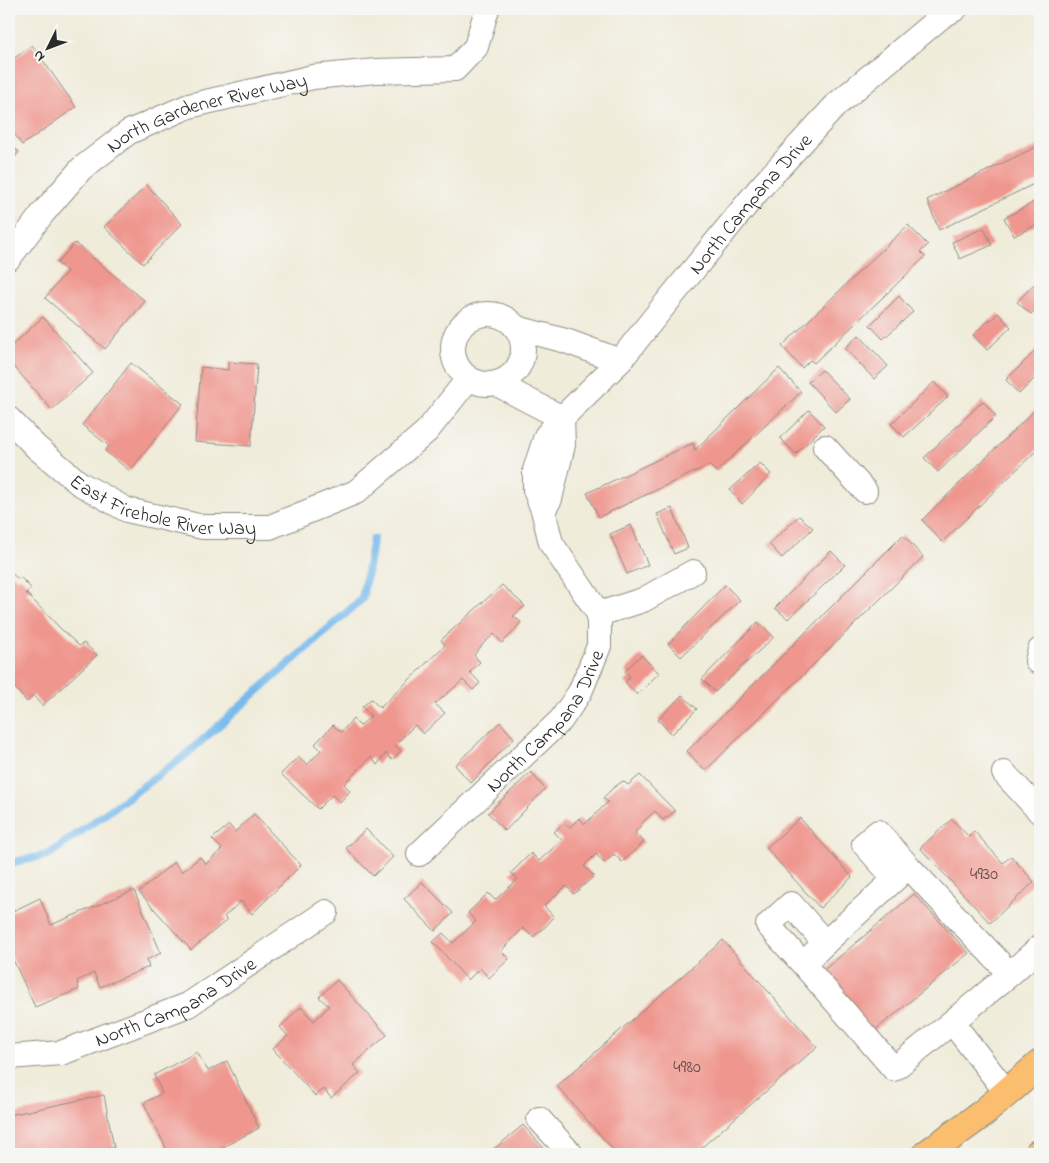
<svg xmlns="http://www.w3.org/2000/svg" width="1049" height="1163" viewBox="0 0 1049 1163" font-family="'Indie Flower',sans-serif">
<rect width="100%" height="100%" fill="#f6f6f2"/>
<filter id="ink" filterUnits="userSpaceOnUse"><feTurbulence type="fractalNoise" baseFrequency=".02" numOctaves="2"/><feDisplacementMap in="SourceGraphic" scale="10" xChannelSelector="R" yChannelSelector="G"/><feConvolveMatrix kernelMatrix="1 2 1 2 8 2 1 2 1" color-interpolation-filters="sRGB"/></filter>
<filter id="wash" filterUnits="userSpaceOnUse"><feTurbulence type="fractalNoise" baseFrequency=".0096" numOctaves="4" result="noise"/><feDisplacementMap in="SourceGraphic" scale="20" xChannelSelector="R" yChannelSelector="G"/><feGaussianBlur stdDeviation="1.12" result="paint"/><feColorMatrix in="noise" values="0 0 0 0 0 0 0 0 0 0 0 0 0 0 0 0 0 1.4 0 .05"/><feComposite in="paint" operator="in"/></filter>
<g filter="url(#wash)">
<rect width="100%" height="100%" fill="#f0ecda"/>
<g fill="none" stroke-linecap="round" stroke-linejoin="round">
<path stroke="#77baed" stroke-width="8" d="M9 863 48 855 182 758 362 599 373 539"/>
</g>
<g id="blocks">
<path fill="#ef968e" d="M32 45 76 107 22 145 9 126V62Z
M9 143 19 152 9 164Z
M1040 145V181L939 230 927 200Z
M147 185 182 224 143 264 104 227Z
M1040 199V223L1014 236 1004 218Z
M908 225 928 245 920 252 925 257 814 363 810 360 802 368 782 346Z
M984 228 992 245 960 259 952 242Z
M75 243 145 301 105 349 45 298 67 271 57 263Z
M1040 278V305L1031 314 1017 302Z
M899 296 913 312 883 339 870 325Z
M998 313 1011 327 987 350 973 335 990 319 991 320Z
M43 317 93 373 52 410 9 361V348Z
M859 335 888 366 874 379 845 348Z
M1036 350 1040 355V373L1019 394 1006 380Z
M228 362 257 364 251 446 195 442 201 367 228 370Z
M131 363 183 404 130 471 105 451 109 446 82 425Z
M779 368 801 392 716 472 709 465 599 517 587 493 693 443 695 450Z
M822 370 850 399 836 412 808 382Z
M934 382 948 397 904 437 891 424Z
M983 401 996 416 938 472 924 458Z
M1040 405V447L942 542 922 520Z
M809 410 824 426 796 454 780 438Z
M760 463 771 474 742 504 730 490Z
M672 508 688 548 674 554 657 514Z
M799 516 813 528 782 558 769 544Z
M631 525 648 565 627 574 610 534Z
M903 535 923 557 705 771 687 751Z
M831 551 845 565 788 619 775 608Z
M9 571 18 579 20 577 31 588 26 593 60 628 79 646 84 643 97 655 42 706 33 695 27 702 9 681Z
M502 585 525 606 513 616 521 622 513 632 502 643 494 634 483 644 474 655 480 662 470 672 480 683 473 690 463 680 435 704 445 713 423 734 415 725 395 745 401 751 392 760 386 753 377 765 371 757 344 784 350 791 340 802 332 795 318 809 281 774 298 757 307 765 321 750 315 744 333 725 341 732 353 719 360 726 371 716 362 707 371 699 380 708 445 645 441 640Z
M725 585 740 600 681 657 668 644Z
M758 622 774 637 715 692 702 679Z
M641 655 659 673 637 695 625 682 630 677 625 671Z
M682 695 697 709 672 734 658 720Z
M500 722 514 738 471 783 455 765Z
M531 772 545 789 505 831 488 813Z
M640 775 675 811 663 820 655 811 645 820 635 833 644 842 622 862 614 854 604 863 596 854 584 866 594 876 574 894 566 886 544 906 554 917 546 926 533 937 523 928 501 951 509 959 489 978 480 968 468 980 433 942 443 933 453 943 476 921 468 913 488 893 495 900 518 879 511 873 531 853 539 861 562 840 554 832 564 823 570 827 579 818 585 824 608 802 603 798 613 788 623 781 628 785Z
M254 814 301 865 252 914 241 901 224 917 227 920 191 950 139 892 174 862 182 872 200 857 206 864 222 849 212 839 229 825 235 832Z
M800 818 852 877 820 908 766 848Z
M952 819 969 837 974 831 1003 863 1011 856 1034 882 990 923 920 848Z
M366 829 393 857 373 876 346 848Z
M422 882 453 913 435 931 404 899Z
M134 890 161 953 146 960 149 967 100 987 94 973 77 981 79 989 35 1007 9 951V931L11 929 9 924V913L40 898 51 925Z
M914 894 969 953 873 1032 819 974Z
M723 940 817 1047 694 1154H617L557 1086Z
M337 980 387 1035 353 1065 360 1073 331 1098 324 1089 315 1096 273 1049 288 1036 280 1027 301 1007 314 1021 329 1006 319 997Z
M197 1052 208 1071 227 1061 259 1128 210 1154H169L144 1103 162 1093 154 1075Z
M104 1095 114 1148 59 1154H9V1115Z
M523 1125 549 1154H488Z"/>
</g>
</g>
<g filter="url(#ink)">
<use href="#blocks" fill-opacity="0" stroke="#8e8c82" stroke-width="1"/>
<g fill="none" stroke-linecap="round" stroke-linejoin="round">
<g stroke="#8e8c82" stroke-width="26">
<g id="minor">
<path id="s1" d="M9 258 43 213 81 169 129 132 189 106 313 77 376 71 455 69 476 47 487 9"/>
<circle cx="488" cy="349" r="35"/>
<path d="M517 328 566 341 620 361"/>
<path id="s2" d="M497 384 562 418 620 361 654 318 760 188 837 104 942 16 955 9"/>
<path id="s3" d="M9 419 36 447 79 483 127 510 203 527H270L356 492 427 431 468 379"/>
<path d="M825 447 865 491"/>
<path d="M599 614 643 600 693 572"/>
<path d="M1037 661 1040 650"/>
<path d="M1004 773 1040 812"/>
<path id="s4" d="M419 854 561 720 580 692 599 646V614L551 543 543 510 535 490V470L546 436 562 418 563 445 550 499 543 510"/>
<path d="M908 866 1010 974 952 1022"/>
<path d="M825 943 895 879 864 844 878 832 908 866 895 879"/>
<path d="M803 964 825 943 791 904 768 925 803 964 894 1069 952 1022 1007 1093"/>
<path d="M1010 974 1040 947"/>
<path id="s5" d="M9 1057 61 1053 188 1005 326 912"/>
<path d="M539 1119 571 1154"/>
</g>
</g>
<g stroke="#8e8c82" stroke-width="30">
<path id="major" d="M927 1154 982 1114 1040 1064
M1038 1154 1040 1153"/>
</g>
<use href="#minor" stroke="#fff" stroke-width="24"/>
<use href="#major" stroke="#fbbd6e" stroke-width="28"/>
</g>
</g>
<g text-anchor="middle" stroke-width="4.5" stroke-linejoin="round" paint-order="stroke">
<g font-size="18" fill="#5c4644">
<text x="984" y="879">4930</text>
<text x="687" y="1072">4980</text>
</g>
<g font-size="20" fill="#2b2b2b" stroke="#f6f6f2">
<text dy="7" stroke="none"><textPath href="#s1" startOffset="255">North Gardener River Way</textPath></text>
<text dy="7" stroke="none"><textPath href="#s2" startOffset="359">North Campana Drive</textPath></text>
<text dy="7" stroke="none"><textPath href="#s3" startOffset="184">East Firehole River Way</textPath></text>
<text dy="7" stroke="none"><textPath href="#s4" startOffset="185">North Campana Drive</textPath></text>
<text dy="7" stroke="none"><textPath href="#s5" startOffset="178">North Campana Drive</textPath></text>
</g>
</g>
<rect width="1049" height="1163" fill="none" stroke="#f6f6f2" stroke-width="30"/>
<g transform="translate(48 48) rotate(228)" stroke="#f6f6f2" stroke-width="4" paint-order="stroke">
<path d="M0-4L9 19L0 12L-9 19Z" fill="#2b2b2b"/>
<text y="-8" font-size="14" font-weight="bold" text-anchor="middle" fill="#2b2b2b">N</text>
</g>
</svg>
